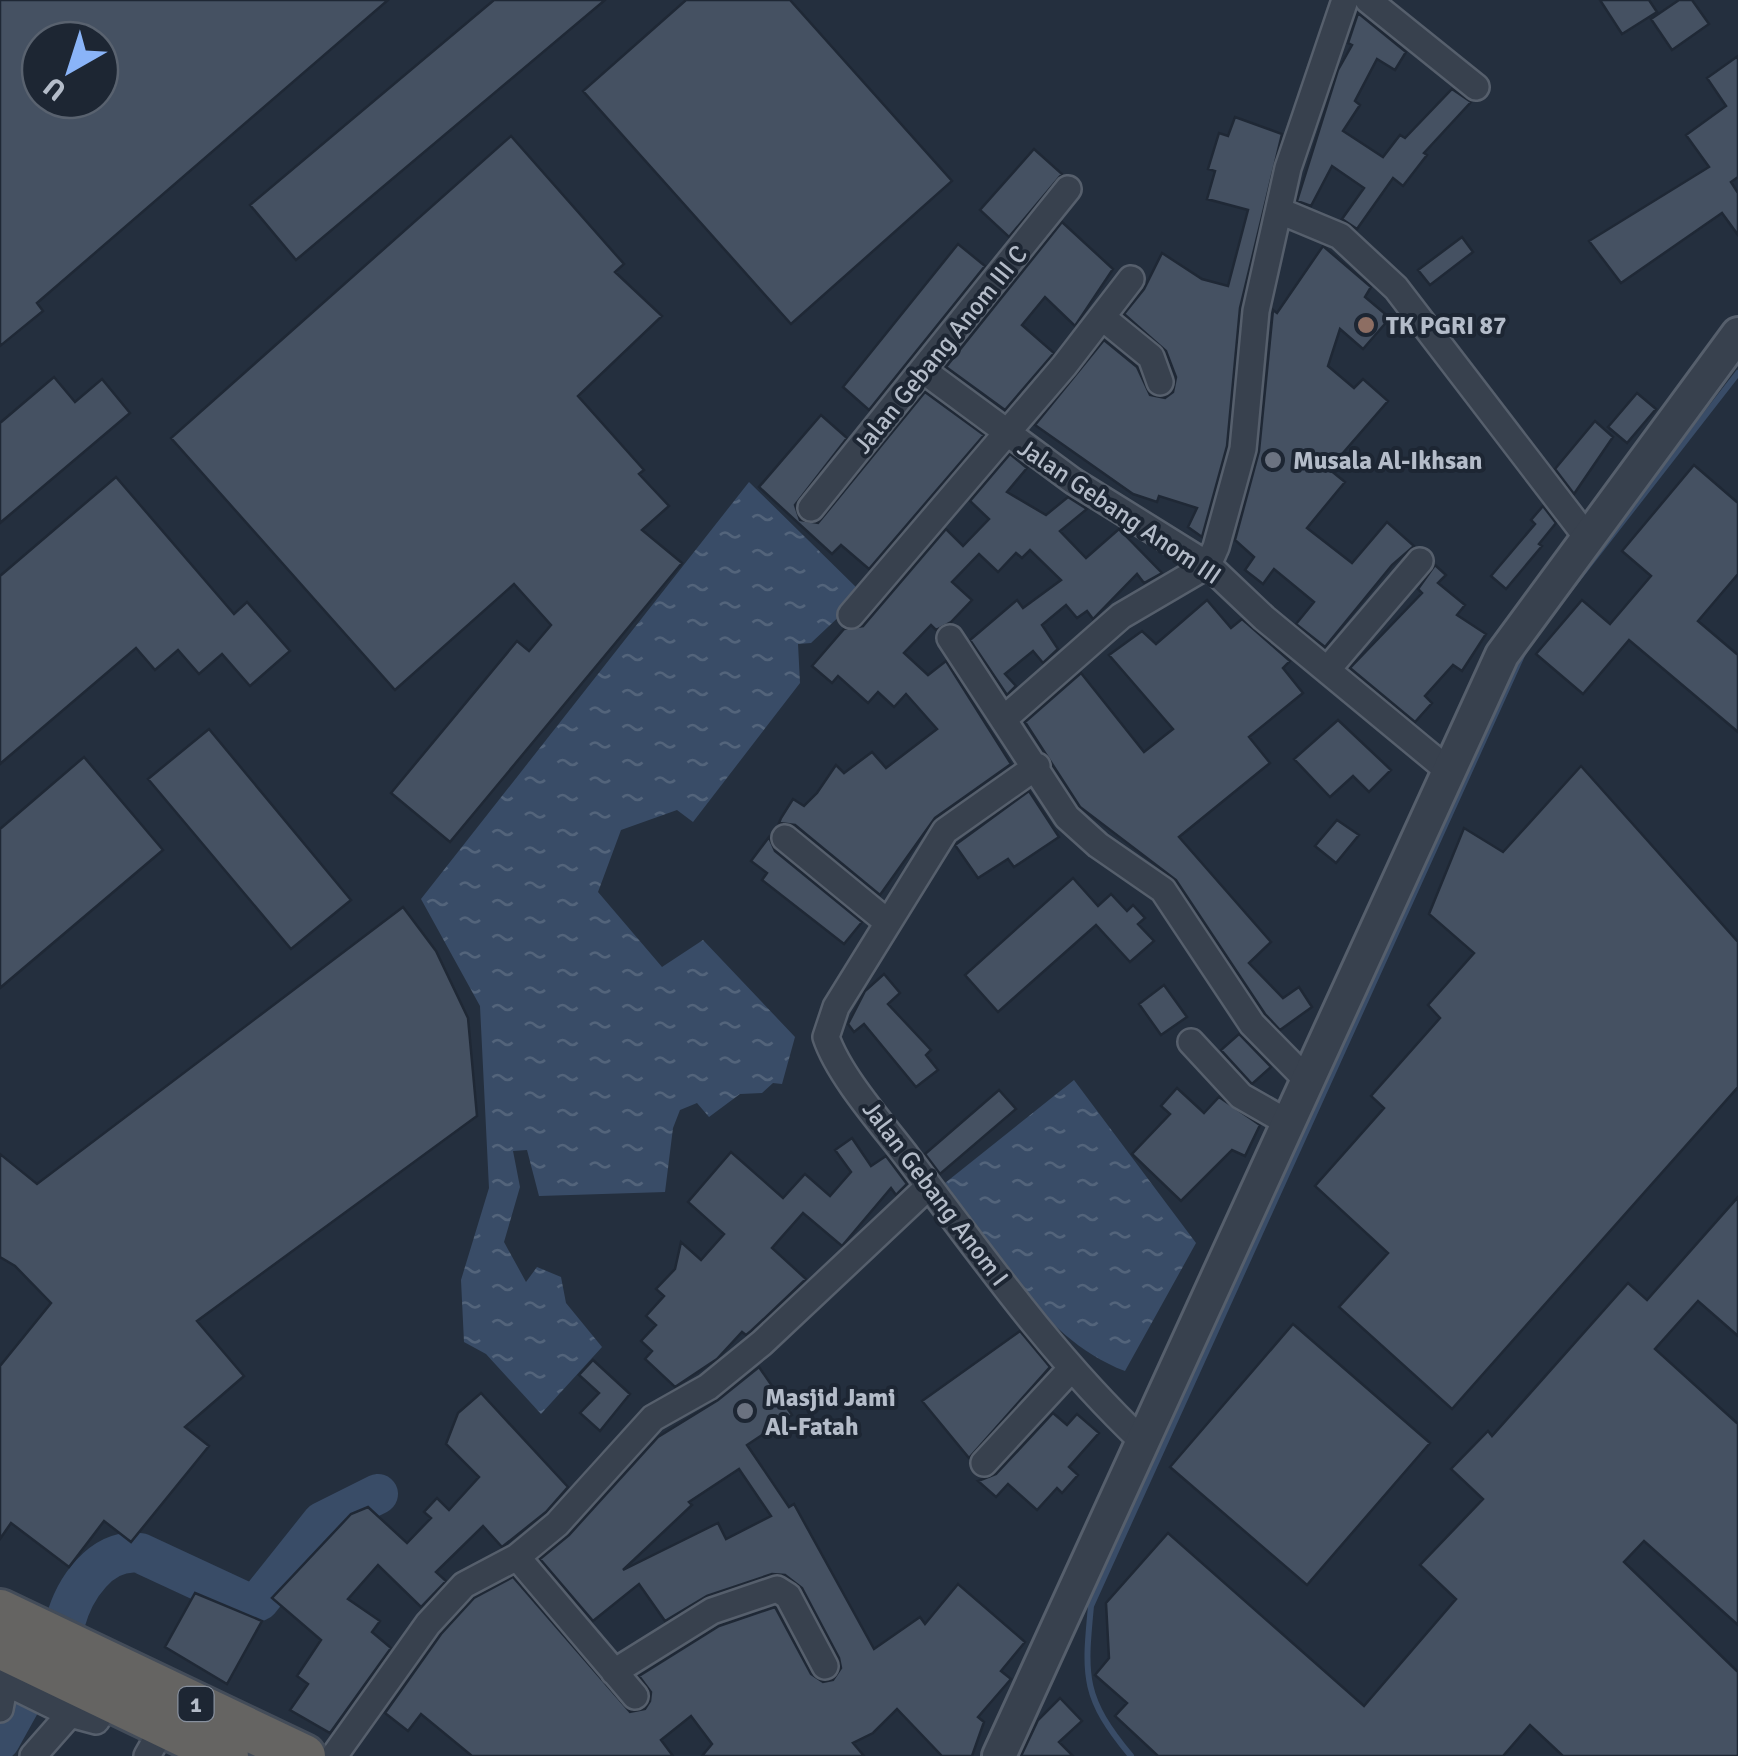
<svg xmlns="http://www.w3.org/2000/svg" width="1738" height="1756" viewBox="0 0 1738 1756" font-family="Signika,sans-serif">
<defs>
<pattern id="water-ripples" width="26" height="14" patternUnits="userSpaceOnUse" patternTransform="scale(2.5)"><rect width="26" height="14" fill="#394c67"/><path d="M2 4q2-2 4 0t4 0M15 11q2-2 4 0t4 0" fill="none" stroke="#53647b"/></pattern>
</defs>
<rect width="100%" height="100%" fill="#242f3e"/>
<path fill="url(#water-ripples)" d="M749 482 863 594 811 643 798 644 800 683 693 822 677 810 621 830 598 892 662 967 703 940 795 1037 782 1084 773 1083 762 1093 740 1094 709 1117 697 1103 680 1110 673 1128 665 1192 539 1196 527 1150 513 1151 520 1187 504 1242 526 1282 537 1267 561 1277 566 1303 602 1347 541 1414 486 1354 464 1342 461 1280 489 1188 480 1006 421 899Z
M1074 1080 1196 1243 1125 1371C1042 1339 996 1252 945 1183Z"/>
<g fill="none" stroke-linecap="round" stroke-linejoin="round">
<path stroke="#394c67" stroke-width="6" d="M1567 593 1738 373
M1131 1756C1083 1698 1084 1678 1091 1606L1524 651"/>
<path stroke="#394c67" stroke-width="40" d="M0 1740 65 1623C74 1589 101 1548 140 1553L250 1604 259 1601 322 1522 378 1494"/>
</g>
<path fill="#455162" stroke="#1f2835" stroke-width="2.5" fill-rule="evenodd" d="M0 0H388L37 303 43 311 0 346ZM40 40H100V100H40Z
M494 0H605L296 260 250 205Z
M686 0H790L952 181 791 324 583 91Z
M1600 0H1649L1657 12 1622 34Z
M1679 0H1692L1709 24 1672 50 1651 19Z
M1358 13 1406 52 1395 70 1377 59 1355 101 1360 105 1343 131 1383 157 1400 135 1405 138 1452 89 1471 102 1424 153 1427 155 1403 186 1393 178 1357 229 1342 219 1364 188 1332 166 1311 206 1297 201 1338 70 1352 45 1348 43Z
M1738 56V177L1731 182 1738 193V235L1722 213 1621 283 1589 241 1709 167 1686 135 1726 106 1707 78Z
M1235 117 1282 134 1240 308 1227 446 1202 537 1188 527 1197 508 1159 496 1157 502 1133 494 1035 425 1104 340 1137 367 1150 395 1165 398 1173 392 1176 377 1166 351 1124 314 1144 289 1162 253 1202 279 1228 286 1248 210 1207 199 1215 171 1208 169 1219 133 1228 136Z
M511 136 624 264 615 272 662 316 578 396 644 470 639 474 669 506 642 530 682 563 450 842 391 793 517 641 529 651 551 625 514 584 395 690 171 438Z
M1034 149 1062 174 1009 237 980 210Z
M1062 222 1113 269 1075 326 1045 297 1022 325 1054 353 1005 410 946 367Z
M1462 237 1473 252 1430 285 1418 270Z
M958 244 985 266 869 410 843 387Z
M1323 246 1371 287 1365 297 1390 318 1363 349 1340 329 1328 366 1354 388 1363 379 1388 401 1329 469 1345 482 1307 528 1352 563 1387 522 1414 546 1392 565 1325 647 1296 624 1314 602 1274 569 1263 584 1245 570 1254 557 1235 540 1259 451 1273 310 1277 313Z
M54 377 75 402 102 379 130 413 0 523V423Z
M925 392 984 435 869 569 841 545 832 554 759 487 821 415 847 438 795 505 800 520 818 523Z
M1637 393 1656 409 1627 443 1608 427Z
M1595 421 1613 437 1574 494 1555 469Z
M1010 454 1027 468 1007 492 1046 515 1068 497 1087 509 1060 531 1086 558 1119 529 1162 573 1144 583 1137 574 1093 619 1087 611 1077 618 1066 605 1042 625 1058 649 1043 663 1033 651 1005 674 1016 686 1007 695 970 640 1017 600 1023 608 1061 580 1030 550 1022 558 1016 553 998 572 979 554 952 582 972 600 951 622 936 630 931 625 904 653 928 675 946 661 1011 764 935 818 880 895 795 825 779 823 781 818 793 799 804 806 817 793 836 765 844 773 872 752 886 768 937 729 906 694 894 707 878 692 868 703 838 676 832 683 812 666 844 629 863 626 946 529 963 546 989 519 970 501Z
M1694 465 1738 503V574L1698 621 1738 655V732L1629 640 1583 694 1536 654 1582 600 1610 624 1651 576 1622 551Z
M116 477 234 614 247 602 290 651 250 686 222 654 199 674 178 650 155 670 136 648 0 764V576Z
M1543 506 1556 523 1539 544 1542 546 1506 589 1491 576 1535 524 1531 520Z
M1435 565 1446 575 1438 583 1465 605 1457 615 1486 634 1462 671 1453 665 1425 696 1432 703 1415 722 1350 668 1422 593 1418 589Z
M1207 600 1231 628 1242 619 1290 661 1283 668 1303 693 1249 737 1270 763 1179 837 1271 942 1249 963 1283 998 1299 987 1312 1007 1280 1030 1265 1014 1176 880 1080 807 1025 722 1081 673 1144 752 1173 729 1109 655 1142 631 1156 644Z
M1338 720 1391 770 1369 792 1353 776 1330 797 1294 759Z
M209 729 351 900 291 949 148 779Z
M84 757 163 850 0 988V829Z
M1581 766 1738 942V1087L1452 1409 1339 1307 1388 1253 1315 1186 1384 1108 1371 1096 1440 1018 1428 1005 1474 953 1429 914 1464 828 1503 852Z
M1029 791 1059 837 1014 867 1008 859 978 878 955 845Z
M1337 820 1359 835 1336 863 1315 846Z
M769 837 775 851 862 922 844 944 762 880 767 873 751 861Z
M1073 878 1098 906 1111 894 1127 911 1133 905 1145 918 1138 924 1154 941 1130 962 1096 925 998 1012 965 975Z
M403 907 436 951 468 1018 477 1116 197 1321 244 1376 185 1427 209 1446 131 1542 104 1521 69 1567 11 1523 0 1539V1366L51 1303 15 1266 0 1257V1154L37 1184Z
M884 974 900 993 888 1004 931 1050 926 1055 938 1070 916 1087 864 1024 854 1032 848 1024 865 991Z
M1164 985 1187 1017 1161 1035 1139 1004Z
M1239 1034 1271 1067 1252 1084 1221 1050Z
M1177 1088 1204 1113 1219 1097 1260 1125 1245 1156 1232 1150 1181 1201 1132 1154 1170 1114 1161 1106Z
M999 1090 1016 1109 940 1174 925 1154Z
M852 1138 871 1166 886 1156 907 1184 896 1195 891 1188 842 1246 803 1213 772 1248 806 1279 751 1331 746 1335 742 1332 717 1359 675 1387 645 1359 652 1351 641 1341 656 1325 646 1316 664 1296 656 1289 675 1269 681 1242 701 1260 724 1234 688 1202 731 1152 783 1198 805 1174 830 1196 851 1172 835 1150Z
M1738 1197V1336L1698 1301 1655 1349 1738 1424V1625L1644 1541 1624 1562 1738 1672V1756H1563L1530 1725 1503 1756H1158L1115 1716 1127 1703 1095 1675 1109 1658 1106 1603 1168 1533 1364 1706 1456 1599 1420 1565 1483 1499 1451 1469 1488 1431 1492 1436 1628 1283 1647 1300Z
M1293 1324 1430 1443 1307 1585 1170 1467Z
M1020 1331 1050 1367 969 1458 922 1401Z
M593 1360 630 1394 600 1431 580 1413 599 1393 579 1375Z
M759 1367 792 1415 747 1445 789 1507 794 1504 874 1649 920 1617 925 1624 958 1584 1025 1642 1001 1671 1011 1679 978 1717 984 1722 972 1756H942L897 1709 873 1733 853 1743 864 1756H702L712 1744 691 1716 661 1740 673 1756H472L421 1714 408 1731 385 1713 441 1634 474 1598 513 1577 630 1712 645 1709 650 1701 651 1692 639 1676 719 1626 775 1607 811 1674 823 1682 833 1680 841 1668 839 1658 802 1588 785 1575 772 1574 707 1596 665 1621 639 1584 593 1621 540 1559 569 1535 658 1437 718 1400ZM739 1469 771 1516 726 1539 718 1523 623 1570 692 1505 689 1502Z
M481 1393 568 1487 546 1512 502 1547 483 1526 436 1572 446 1581 421 1607 378 1565 348 1599 380 1621 372 1632 391 1648 330 1733 290 1710 308 1684 297 1676 321 1640 272 1598 351 1514 368 1507 407 1543 431 1518 424 1512 437 1498 449 1510 479 1477 446 1444 458 1413Z
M1053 1413 1067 1425 1077 1414 1099 1433 1069 1467 1078 1475 1062 1493 1057 1488 1037 1510 1008 1484 996 1497 978 1481 996 1474Z
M195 1593 262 1621 227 1684 165 1647Z
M1060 1698 1082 1721 1059 1742 1073 1756H1021L1038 1720Z"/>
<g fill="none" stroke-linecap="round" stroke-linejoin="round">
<g stroke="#565f6c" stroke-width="30">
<path id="minor" d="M1368 0 1476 87
M1280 211 1340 236 1396 288 1586 536
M1102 317 1151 357 1160 382
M924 371 1073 481 1208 565 1264 618 1450 772
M811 508 1068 189
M851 615 1064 366 1131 279
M950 638 1067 817 1098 845 1163 890 1252 1024 1309 1082
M1327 670 1420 561
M1005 718 1121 616 1208 565 1216 547 1243 449 1256 311 1288 168 1345 0
M1037 766 945 831 836 1007 826 1037C839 1076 883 1125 908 1158 982 1256 1053 1357 1142 1441
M785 838 886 921
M1191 1042 1241 1096 1290 1124
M984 1463 1071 1369
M517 1557 635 1696
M614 1672 712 1611 777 1589 788 1596 825 1666
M0 1673 4 1688 0 1709
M3 1681 70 1714
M33 1756 70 1714 96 1721 110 1700
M147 1756 164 1726
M334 1756 428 1624 464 1585 517 1557 557 1524 653 1418 708 1387 762 1343 929 1186"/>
</g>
<g stroke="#565f6c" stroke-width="38">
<path id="tertiary" d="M999 1756 1502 655 1738 334"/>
</g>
<g stroke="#434c59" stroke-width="48">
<path id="trunk" d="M0 1611 304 1756
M0 1647 227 1756"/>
</g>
<use href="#minor" stroke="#38414e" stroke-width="25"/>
<use href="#tertiary" stroke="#38414e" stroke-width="32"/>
<use href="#trunk" stroke="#656462" stroke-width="42"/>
</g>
<circle fill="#8d6e63" stroke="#1d2633" stroke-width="4" cx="1366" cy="325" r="10"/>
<g fill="#6b7280" stroke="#1d2633" stroke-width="4">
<circle cx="1273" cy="460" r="10"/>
<circle cx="745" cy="1411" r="10"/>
</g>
<g text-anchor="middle" stroke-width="8" stroke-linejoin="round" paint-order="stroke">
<rect fill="#1d2633" stroke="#878f9c" stroke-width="2.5" x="178.5" y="1687" width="35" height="34" rx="8"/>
<g font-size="22" font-weight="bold" fill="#b4bcc9">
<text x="196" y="1712">1</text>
</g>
<g font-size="25" font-weight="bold" fill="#b4bcc9" stroke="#1d2633" text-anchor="start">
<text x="1386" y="334">TK PGRI 87</text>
<text x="1293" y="469">Musala Al-Ikhsan</text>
<text x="765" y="1406">Masjid Jami<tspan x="765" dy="29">Al-Fatah</tspan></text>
</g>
<g font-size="25" fill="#b4bcc9" stroke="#1d2633">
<text transform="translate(940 349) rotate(-51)" y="9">Jalan Gebang Anom III C</text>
<text transform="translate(1120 511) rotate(34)" y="9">Jalan Gebang Anom III</text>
<text transform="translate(936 1193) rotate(53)" y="9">Jalan Gebang Anom I</text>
</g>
</g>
<g transform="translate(70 70) rotate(219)"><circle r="48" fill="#1d2633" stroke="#59626f" stroke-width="2.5"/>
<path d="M0-8L18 38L0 25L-18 38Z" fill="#8ab4f8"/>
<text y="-15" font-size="28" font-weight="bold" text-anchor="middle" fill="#b4bcc9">U</text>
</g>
</svg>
